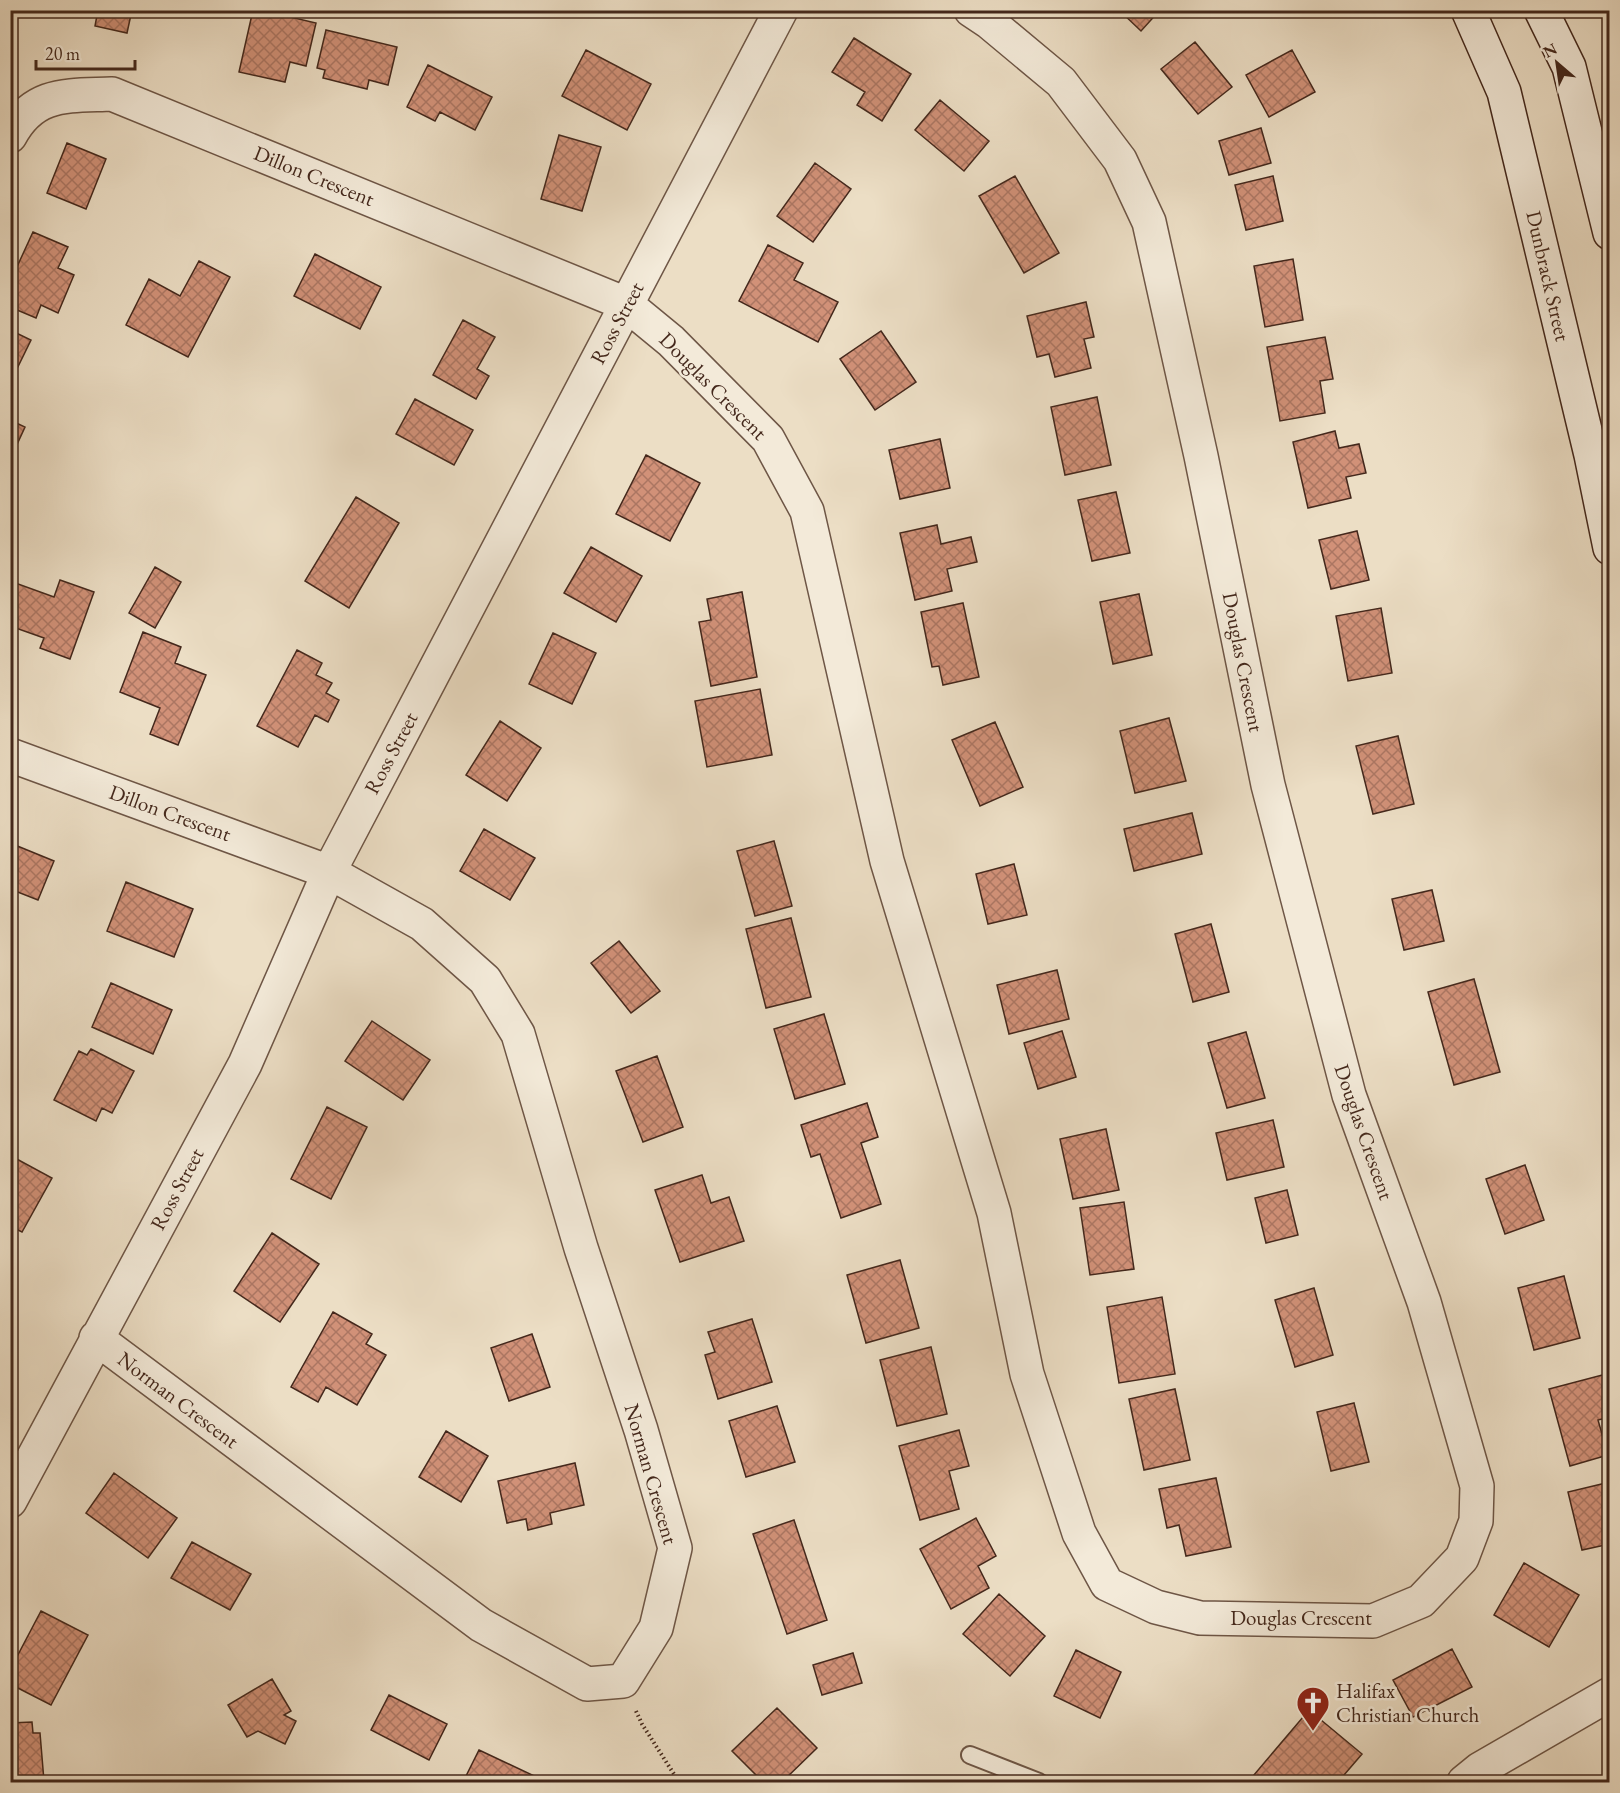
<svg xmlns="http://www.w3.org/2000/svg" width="1620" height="1793" viewBox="0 0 1620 1793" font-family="'EB Garamond',serif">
<defs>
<pattern id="building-cross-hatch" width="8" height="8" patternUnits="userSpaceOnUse" patternTransform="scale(1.5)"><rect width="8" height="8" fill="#d19178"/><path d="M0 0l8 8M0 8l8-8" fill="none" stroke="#ab7662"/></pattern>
</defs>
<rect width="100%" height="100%" fill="#ecdec5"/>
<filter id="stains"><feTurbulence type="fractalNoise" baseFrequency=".00333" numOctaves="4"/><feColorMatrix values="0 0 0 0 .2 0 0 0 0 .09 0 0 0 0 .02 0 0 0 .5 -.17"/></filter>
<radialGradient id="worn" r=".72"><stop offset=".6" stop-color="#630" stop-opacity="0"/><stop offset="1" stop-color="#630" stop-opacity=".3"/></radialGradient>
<path fill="url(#building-cross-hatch)" stroke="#44281c" stroke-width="1.5" d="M98 10H132L127 33 95 26Z
M253 10H291L290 17 316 23 306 66 290 62 285 82 239 72Z
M1119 10H1160L1141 31Z
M326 30 397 47 388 85 369 80 367 89 323 78 325 70 317 68Z
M854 38 911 74 882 121 857 105 865 92 832 72Z
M1195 42 1232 87 1198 114 1161 69Z
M586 50 651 84 627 130 562 96Z
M1292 50 1315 92 1269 117 1246 75Z
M428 65 492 97 475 130 440 112 435 121 407 107Z
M940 100 989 141 964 171 915 130Z
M1261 128 1271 163 1229 175 1219 141Z
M559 135 601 147 582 211 541 199Z
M67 143 106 159 86 209 47 193Z
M815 163 851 189 813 242 777 216Z
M1015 176 1059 253 1024 273 979 196Z
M1273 176 1283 221 1246 230 1235 185Z
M33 232 68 247 58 268 74 275 58 313 41 305 36 318 10 307V282Z
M768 245 803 263 794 280 838 302 818 342 739 301Z
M315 254 381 287 360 329 294 296Z
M1293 259 1303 320 1265 327 1254 266Z
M199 261 230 277 188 357 126 325 149 279 180 296Z
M1086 302 1094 337 1084 339 1091 368 1055 377 1049 354 1037 357 1027 316Z
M463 320 495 337 477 369 489 376 476 399 433 375Z
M10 330 31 340 10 383Z
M881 331 916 382 875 410 840 359Z
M1325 337 1333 379 1320 381 1325 413 1280 421 1267 347Z
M1097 397 1111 465 1065 475 1051 407Z
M415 399 473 430 454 465 396 434Z
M10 420 25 427 14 451 10 449Z
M1335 431 1339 448 1359 444 1366 473 1346 477 1351 498 1308 508 1293 442Z
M940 439 950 488 900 499 889 450Z
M646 455 700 483 670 541 616 514Z
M1116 492 1130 553 1092 561 1078 500Z
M356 497 399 523 349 608 305 581Z
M937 525 941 544 971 537 977 562 947 569 952 591 915 600 900 533Z
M1357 531 1369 580 1331 589 1319 540Z
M591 547 642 576 616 622 564 593Z
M155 567 181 582 155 628 129 613Z
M60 580 94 592 70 659 40 648 44 638 10 626V581L54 597Z
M742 592 757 677 711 686 699 622 711 620 707 599Z
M1139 594 1152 655 1113 664 1100 602Z
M963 603 979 677 943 685 939 666 932 667 921 612Z
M1381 608 1392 673 1348 681 1336 616Z
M143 632 181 647 175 663 206 675 178 745 150 734 160 708 120 692Z
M553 633 596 653 572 704 529 684Z
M297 650 322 663 316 675 332 683 326 693 339 700 328 722 315 715 298 747 257 726Z
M760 689 772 755 707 767 695 701Z
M1169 718 1186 781 1135 793 1120 731Z
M500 721 541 748 507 801 466 775Z
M995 722 1023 787 980 806 952 740Z
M1398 736 1414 804 1373 814 1356 746Z
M1192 813 1202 854 1134 871 1124 829Z
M484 829 535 858 510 900 460 871Z
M774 841 792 906 755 916 737 851Z
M10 843 54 861 38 900 10 889Z
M1014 864 1027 915 988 924 976 874Z
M126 882 193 909 174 957 107 931Z
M1432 890 1444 941 1404 950 1392 899Z
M791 918 811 997 766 1008 746 929Z
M1211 924 1229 992 1193 1002 1175 934Z
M619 941 660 991 631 1013 591 963Z
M1057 970 1069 1019 1009 1034 997 985Z
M1474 979 1500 1072 1454 1085 1428 992Z
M111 983 172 1010 153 1054 92 1027Z
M824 1014 845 1084 795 1099 774 1029Z
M372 1021 430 1060 403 1100 345 1061Z
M1062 1031 1076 1077 1038 1089 1024 1043Z
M1246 1032 1265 1098 1227 1108 1208 1043Z
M91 1049 134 1071 112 1113 102 1108 96 1121 54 1100 79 1051 87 1055Z
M657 1056 683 1127 643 1142 616 1071Z
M867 1103 878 1137 861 1143 881 1204 841 1218 820 1154 811 1157 801 1125Z
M327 1107 367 1127 331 1199 291 1179Z
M1273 1120 1284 1167 1227 1180 1216 1133Z
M1106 1129 1119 1190 1073 1199 1060 1139Z
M13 1157 52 1178 22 1232 10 1226V1162Z
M1525 1165 1544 1220 1505 1234 1486 1179Z
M702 1175 711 1203 729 1197 744 1241 680 1262 655 1190Z
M1287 1190 1298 1235 1266 1243 1255 1198Z
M1124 1202 1134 1269 1090 1275 1080 1208Z
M272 1233 319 1264 280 1322 234 1291Z
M900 1260 919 1328 866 1343 847 1275Z
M1564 1276 1580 1338 1534 1350 1518 1288Z
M1314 1288 1333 1355 1295 1367 1275 1300Z
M1162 1297 1175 1374 1119 1383 1107 1307Z
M333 1312 372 1334 366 1344 386 1355 357 1405 326 1387 318 1402 291 1387Z
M752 1319 772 1382 718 1399 705 1355 715 1352 708 1332Z
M532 1334 550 1387 509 1401 491 1348Z
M931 1347 947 1414 897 1426 880 1360Z
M1610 1373V1417L1598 1420 1608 1455 1570 1466 1549 1389Z
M1175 1389 1190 1460 1144 1470 1129 1399Z
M1354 1403 1369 1462 1331 1471 1317 1412Z
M777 1406 795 1462 746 1477 729 1421Z
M959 1430 969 1466 949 1471 959 1509 920 1520 899 1446Z
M446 1431 488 1456 461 1502 419 1477Z
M575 1463 584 1505 550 1513 552 1524 528 1530 526 1519 507 1523 498 1481Z
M114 1473 177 1518 148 1558 86 1513Z
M1216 1478 1231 1547 1186 1556 1179 1525 1167 1528 1159 1489Z
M1610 1482V1544L1582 1550 1568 1492Z
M976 1518 996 1556 978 1566 989 1588 951 1609 920 1549Z
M794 1520 827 1620 787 1634 753 1534Z
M192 1542 251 1574 230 1610 171 1578Z
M1524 1563 1579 1595 1549 1647 1494 1615Z
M999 1594 1045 1636 1010 1676 963 1634Z
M41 1611 88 1635 51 1705 10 1684V1670Z
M1452 1649 1472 1687 1413 1717 1393 1680Z
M1076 1650 1121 1672 1100 1718 1054 1696Z
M853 1653 862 1683 822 1695 813 1665Z
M272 1679 291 1711 284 1715 296 1721 285 1744 258 1731 247 1737 228 1705Z
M389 1695 447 1724 429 1760 371 1730Z
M777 1708 817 1748 782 1782H763L732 1751Z
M1309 1710 1362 1754 1338 1782H1248Z
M32 1722 33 1733H40L44 1781 10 1782V1723Z
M479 1750 547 1782H463Z"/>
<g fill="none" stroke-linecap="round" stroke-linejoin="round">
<g stroke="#6e5646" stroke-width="20">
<path id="service" d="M970 1755 1039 1782"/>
</g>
<g stroke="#6e5646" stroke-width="36">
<path id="minor" d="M10 136C34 91 68 96 112 94L626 304 671 341 768 439 807 511 887 861 994 1213 1027 1374 1079 1533 1107 1584 1156 1607 1200 1618 1373 1621 1421 1601 1462 1558 1476 1521 1477 1486 1424 1302 1349 1095 1268 785 1201 456 1149 222 1120 160 1061 82 989 22 971 10
M10 755 329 872 422 924 485 980 518 1034 581 1248 641 1430 675 1548 656 1628 623 1681 587 1684 481 1625 96 1338
M10 1501 245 1064 329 872 781 10"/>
</g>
<g stroke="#6e5646" stroke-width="36">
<path id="tertiary" d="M1464 1782 1480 1769 1610 1694"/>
</g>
<g stroke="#44281c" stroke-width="36">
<path id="secondary" d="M1468 10 1504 92 1591 455 1610 548
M1541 10 1569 67 1610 233"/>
</g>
<path stroke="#44281c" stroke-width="4" stroke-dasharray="1.5 3" stroke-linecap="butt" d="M636 1711 642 1724 679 1782"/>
<use href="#service" stroke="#f3ead9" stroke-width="16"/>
<use href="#minor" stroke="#f3ead9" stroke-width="33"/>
<use href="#tertiary" stroke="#f3ead9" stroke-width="33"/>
<use href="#secondary" stroke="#f3ead9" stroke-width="33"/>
</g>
<defs>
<g id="church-pin" transform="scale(1.725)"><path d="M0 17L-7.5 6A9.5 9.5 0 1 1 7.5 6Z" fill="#8f2418" stroke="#f3ead9"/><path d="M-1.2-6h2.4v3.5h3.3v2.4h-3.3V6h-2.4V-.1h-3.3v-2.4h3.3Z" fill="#fff"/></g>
</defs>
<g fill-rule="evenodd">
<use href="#church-pin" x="1313" y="1703"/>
</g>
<g text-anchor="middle" stroke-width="5" stroke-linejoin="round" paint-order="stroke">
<g font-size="21" fill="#44281c" stroke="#f3ead9">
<text transform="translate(314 176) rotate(22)" y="7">Dillon Crescent</text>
<text transform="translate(1548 276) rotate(77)" y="7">Dunbrack Street</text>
<text transform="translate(617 323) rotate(-62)" y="7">Ross Street</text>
<text transform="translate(713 386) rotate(45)" y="7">Douglas Crescent</text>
<text transform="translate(1243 662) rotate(79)" y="7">Douglas Crescent</text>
<text transform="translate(391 753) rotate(-62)" y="7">Ross Street</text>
<text transform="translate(170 813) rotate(20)" y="7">Dillon Crescent</text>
<text transform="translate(1364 1132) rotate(71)" y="7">Douglas Crescent</text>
<text transform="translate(177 1189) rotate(-62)" y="7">Ross Street</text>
<text transform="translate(178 1400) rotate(37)" y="7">Norman Crescent</text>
<text transform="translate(651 1474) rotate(74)" y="7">Norman Crescent</text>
<text x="1301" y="1625">Douglas Crescent</text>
</g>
<g font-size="21" fill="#44281c" stroke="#f3ead9" text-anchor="start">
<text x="1336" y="1698">Halifax<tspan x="1336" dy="24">Christian Church</tspan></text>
</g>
</g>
<rect width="1620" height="1793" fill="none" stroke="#ecdec5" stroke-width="36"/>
<rect x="12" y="12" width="1596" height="1769" fill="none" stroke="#44281c" stroke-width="3"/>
<rect x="18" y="18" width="1584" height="1757" fill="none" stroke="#44281c" stroke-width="1.5"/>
<g transform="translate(1557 63) rotate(331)" stroke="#f3ead9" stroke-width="4.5" paint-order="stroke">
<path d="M0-4.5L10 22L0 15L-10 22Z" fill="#44281c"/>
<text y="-9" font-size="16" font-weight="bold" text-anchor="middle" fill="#44281c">N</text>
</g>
<path d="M36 60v9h99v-9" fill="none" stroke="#44281c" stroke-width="3"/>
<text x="45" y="60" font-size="18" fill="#44281c" stroke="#f3ead9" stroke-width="4.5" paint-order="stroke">20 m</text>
<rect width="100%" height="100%" filter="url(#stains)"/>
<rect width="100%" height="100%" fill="url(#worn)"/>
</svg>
